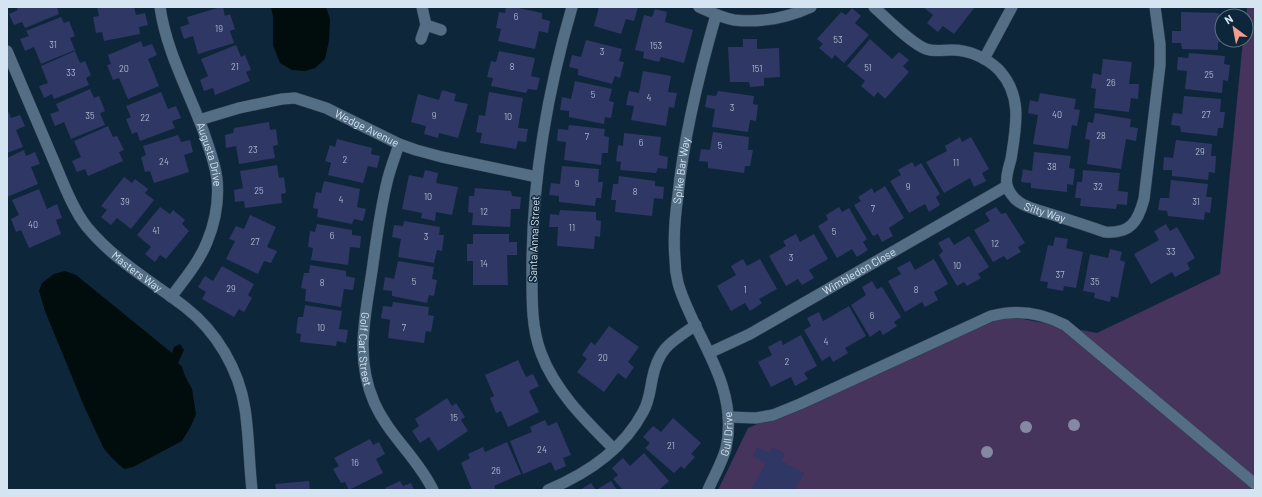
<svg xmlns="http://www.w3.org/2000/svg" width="1262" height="497" viewBox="0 0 1262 497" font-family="Barlow,sans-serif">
<rect width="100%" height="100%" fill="#0e263a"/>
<path fill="#46345c" d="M1247 7H1255V490H718L748 428 1006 316 1097 333 1220 274 1243 40H1246Z"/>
<path fill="#000d0c" d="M271 7H326L330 19 329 41 325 59 315 68 305 71 292 70 280 63 273 45V16Z
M65 271 76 275 172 353 174 347 180 344 184 350 178 363 182 367 185 376 192 389 196 414 191 426 182 441 133 467 124 469 114 460 104 449 84 406 45 311 39 291 42 283 54 274Z"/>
<path fill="#2f3764" d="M16 7H57L59 14 25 28 22 22 14 25 9 14 18 10Z
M97 7H134L136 15 145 13 148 25 139 27 140 34 104 41 102 32 96 33 93 17 99 16Z
M221 7H223L225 16 230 14 235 29 230 31 234 43 198 54 193 36 184 39 180 27 189 24 187 17Z
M506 7H514L542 13V19L550 21 548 33 539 31 535 49 498 41 501 29 496 28 499 12 505 13Z
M599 7H638L634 21 626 19 621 34 594 26Z
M923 7H975L954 34 943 26 938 32 927 23 933 15Z
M852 8 861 16 855 23 869 35 844 63 835 55 832 59 819 48 823 44 817 39 841 12 846 15Z
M655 9 667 12 665 22 693 30 684 63 661 57 659 62 643 58 644 52 635 50 644 15 652 17Z
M1181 12 1219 13 1218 25 1222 26V40H1223V42H1218V50L1182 49 1181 43H1172V31H1181Z
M61 17 64 23 69 21 75 36 70 38 75 50 41 64 34 47 25 51 20 39 29 36 26 31Z
M743 39H757V49L779 48 780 77 764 78V86L750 87 749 82H730L728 47H743Z
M870 39 892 59 899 52 909 60 903 66 909 72 885 99 878 92 874 97 861 86 865 81 847 66Z
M586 40 622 49 619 61 624 62 620 78 615 76 612 84 578 75V69L569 67 572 55 581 57Z
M141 41 143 47 152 44 157 55 148 59 159 86 128 99 119 78 113 80 107 65 111 64 108 55Z
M236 45 241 57 245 55 251 70 246 72 250 81 215 95 213 88 204 91 200 80 208 76 201 59Z
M75 51 80 63 85 61 91 75 86 78 89 85 54 99 52 94 44 98 39 86 48 83 41 66Z
M499 51 535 58 531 76 540 78 537 90 528 89 526 93 491 86 493 78 487 77 491 61 496 62Z
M1189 53 1225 56 1224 64 1230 65 1228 81 1223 80 1222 93 1185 89 1187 71 1177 70 1178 57 1188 58Z
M1103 59 1132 62 1129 84H1139L1138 99 1131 98 1129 112 1094 108 1096 89 1091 88 1093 73 1101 75Z
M643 71 671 76 668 92 677 93 674 108 669 107 666 126 631 120 634 106 626 105 629 91 639 93Z
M575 81 612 89 609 101 614 102 611 118 605 117 604 124 569 117V111L560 110 562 97 571 99Z
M90 89 94 98 99 96 105 111 100 113 105 125 71 139 64 122 55 126 50 114 59 111 56 104Z
M442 90 456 94 454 101 468 104 458 138 439 133 438 138 424 134 426 126 411 122 418 94 439 100Z
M718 91 754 96 753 104 758 105 756 121 750 120 748 132 712 127 715 109 705 107 707 95 716 96Z
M161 92 168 109 176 106 181 118 172 121 175 128 140 141 137 132 132 134 126 119 131 117 126 106Z
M489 92 523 98 518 128 528 129 526 142 518 141 516 149 480 143 482 133 476 132 479 115 485 116Z
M1040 93 1076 99 1074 109 1080 110 1077 126 1072 125 1068 149 1033 144 1038 115 1028 113 1030 100 1038 102Z
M1184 96 1221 99 1220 112H1225L1223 128H1218L1217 136 1181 132 1180 126 1171 125 1173 113 1182 114Z
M8 111 11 118 20 115 25 126 16 130 23 147 7 153V112Z
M1095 113 1131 119 1130 127 1138 128 1136 141 1126 139 1121 169 1087 164 1090 140 1085 139 1088 122 1093 123Z
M269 122 270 130 276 129 278 145 273 146 275 158 239 164 236 146 226 148 225 135 233 133 234 128Z
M569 125 605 129 604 136 609 137 608 153H602L601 165 564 160 566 142 557 141 558 129 568 130Z
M108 126 113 137 117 136 124 150 119 152 123 161 88 176 85 169 77 172 72 161 81 157 74 141Z
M713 132 749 137 748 150H753L750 166H745L744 173 708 168V162L699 161 701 149 710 150Z
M624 133 661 137 659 155 668 157 667 169 658 168 656 173 620 170 621 162 616 161 618 145 623 146Z
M178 135 181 142 190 140 193 152 184 155 189 172 154 183 150 171 145 172 141 157 146 155 143 146Z
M960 137 962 142 971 137 989 169 982 173 986 181 974 187 970 178 944 193 926 162 947 151 945 146Z
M337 139 372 148 371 154 380 156 377 168 368 166 363 183 328 175 331 163 325 161 330 145 335 147Z
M1176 140 1212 144 1211 156H1216L1215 173 1209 172 1208 180 1172 176V170H1163L1164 157 1173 158Z
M24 150 26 156 35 152 40 164 31 167 38 184 7 197V158Z
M1034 152 1071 156 1069 168 1075 169 1073 185 1067 184V192L1031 188V183L1021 182 1023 169 1032 171Z
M912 162 915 167 921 163 940 194 936 197 940 205 929 212 925 204 909 213 890 181 901 175 898 170Z
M277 165 279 178 284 177 286 193 281 194 282 203 245 208 244 201 235 202 234 190 243 188 240 171Z
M562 166 599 169 598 182H603L601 198H596L595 206 559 202V196L549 195 551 183 560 184Z
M425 170 438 173 436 183 458 187 452 215 436 212 435 221 421 218 422 213 402 209 409 175 423 178Z
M1083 170 1120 173 1118 191 1128 192 1127 205 1117 204 1116 209 1080 206 1081 198H1075L1077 182H1082Z
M619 176 655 181V186L664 187 663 199 654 198 652 216 615 212 616 200H611L613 184H618Z
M124 177 132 183 135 179 148 189 145 193 154 200 131 229 117 218 111 225 101 217 107 210 101 206Z
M1171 180 1208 184 1206 197H1212L1210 213 1205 212 1204 220 1168 216 1167 211 1158 210 1160 198H1169Z
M324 181 360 189 357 207 366 209 363 221 354 219 352 224 317 217 318 209 313 208 316 192 321 193Z
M885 186 904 218 889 228 893 236 882 242 878 234 873 236 854 205 861 201 858 197 872 188 874 193Z
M475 188 511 191 512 196 521 197 520 209H511L510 227 472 225 473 213 468 212 469 196H474Z
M39 189 47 209 57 204 62 218 56 220 61 234 29 248 21 230 16 232 11 219 19 215 12 200Z
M160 207 170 214 173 210 185 220 182 224 189 231 166 259 160 255 155 262 145 254 151 247 137 235Z
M839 207 842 212 849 208 867 239 863 242 868 250 857 257 852 249 837 258 818 226 828 220 826 215Z
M996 207 1001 214 1006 213 1025 243 1018 247 1021 252 1007 260 1004 256 993 262 974 230 990 221 985 213Z
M560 210 596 212V220L601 221 600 237 595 236 594 249 557 246 558 227H549L550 214 559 215Z
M250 215 276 227 267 247 277 251 271 263 264 261 258 274 226 259 235 241 229 239 236 226 244 229Z
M404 221 440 227 439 235H444L442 251 437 250 434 263 398 257 401 239 392 237 394 225 403 226Z
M317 224 352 230V235L361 236 360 248 350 247 348 265 311 260 313 248 308 247 310 231 315 232Z
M1166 224 1170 231 1177 227 1195 258 1187 263 1190 269 1175 277 1172 272 1151 284 1134 254 1159 240 1154 231Z
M473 234H509V242H517V255H507L508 285H473V261H467V244H473Z
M796 234 800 242 814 234 828 259 809 270 814 278 802 285 798 279 786 286 769 256 786 246 783 241Z
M969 236 989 267 978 274 981 278 967 286 964 282 957 286 939 255 943 251 938 243 949 237 954 245Z
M1055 237 1068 239 1066 248 1083 252 1076 288 1064 286 1063 291 1047 288 1048 282 1040 281 1048 245 1053 246Z
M1110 249 1122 252 1120 260 1125 262 1118 298 1111 296 1110 302 1094 298 1095 293 1083 291 1090 254 1108 258Z
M743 259 747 266 760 259 777 289 759 299 762 303 750 311 745 303 731 311 717 286 736 275 731 266Z
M934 259 948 284 934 292 938 300 925 307 922 302 905 312 888 281 901 274 897 268 910 261 915 270Z
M398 261 434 267 432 279 437 280 434 296 429 295 427 303 392 296V291L383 290 385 277 394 279Z
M310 265 346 271V276L355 278 353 290 344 289 341 307 305 301 306 289 301 288 304 273H309Z
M222 266 254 284 248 295 252 298 244 312 239 309 234 317 202 299 206 292 198 287 205 276 213 281Z
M872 281 877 289 882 287 901 317 894 322 897 326 883 335 880 330 870 337 851 305 866 295 862 287Z
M393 302 429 307 428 315 434 316 431 332 426 331 424 343 388 338 390 320 381 318 383 306 392 307Z
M305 305 342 311 339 329 348 330 346 343 337 341 336 346 300 342 301 334 296 333 298 317H303Z
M849 306 866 336 845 348 848 353 833 362 830 356 822 361 804 330 811 326 807 318 819 312 823 321Z
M609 326 639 347 628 362 634 367 626 379 618 373 604 392 577 372 587 359 582 355 591 342 595 345Z
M801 335 817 366 804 373 808 379 795 386 791 377 771 387 758 362 772 355 768 347 781 340 783 345Z
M518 360 526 377 533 374 539 386 529 391 539 412 508 427 501 411 496 413 490 398 494 396 485 375Z
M447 398 452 406 456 403 465 417 461 420 468 431 438 451 429 437 420 443 412 431 419 426 415 419Z
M673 418 701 443 691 454 695 457 684 469 681 466 674 473 645 448 650 443 643 437 653 426 661 432Z
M545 420 548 426 557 422 571 455 563 458 566 466 555 471 551 462 523 474 510 441 532 432 530 427Z
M370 439 373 445 379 442 385 454 376 459 383 473 349 490 345 482 341 483 333 469 339 466 334 458Z
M507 442 521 474 494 486 496 490H472L461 463 470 458 468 454 483 447 485 452Z
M757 447 769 453 773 447 785 454 781 461 804 473 795 490H751L766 463 753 456Z
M644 453 669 481 659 490H623L613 479 618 475 612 468 623 458 630 466Z
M309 481 310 490H276L275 484Z
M400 481 403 486 411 483 414 490H386L385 488Z
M611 481 617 490H596Z
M591 483 596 490H580Z"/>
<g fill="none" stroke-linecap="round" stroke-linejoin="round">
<g stroke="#334152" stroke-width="12">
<path id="service" d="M728 417 756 418 773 415 800 404 991 316C1016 309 1042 313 1065 325L1255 484"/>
</g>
<g stroke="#334152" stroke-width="12">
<g id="minor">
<path id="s1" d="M160 7C166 50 188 90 203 130 208 146 215 162 217 179 219 200 215 223 207 242 199 262 184 280 171 297"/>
<path d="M572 7C547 93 532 180 532 269 532 297 531 327 541 353 555 391 586 421 614 449"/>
<path d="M699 7C710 12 722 18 734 20 761 23 787 18 811 7"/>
<path id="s2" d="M874 7C886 18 912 44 926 49 935 52 943 50 952 50 969 50 987 58 999 70 1023 96 1016 127 1011 159 1009 167 1005 177 1007 185 1008 191 1014 199 1019 202 1027 208 1038 210 1047 213 1066 219 1085 225 1105 232 1130 234 1138 222 1144 199L1160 65V44L1155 7"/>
<path d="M426 25 441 30"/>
<path d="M421 39 426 25 422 7"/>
<path id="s3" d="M7 51C22 87 38 123 53 159 62 180 73 210 87 227 114 260 151 281 185 307 216 331 239 369 245 409 249 435 249 463 252 490"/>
<path d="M984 59 1012 7"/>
<path id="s4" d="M199 120 239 108 282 99 295 98 326 108 399 144 416 150 442 157 537 177"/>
<path id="s5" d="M399 144C395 157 390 169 387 182 380 211 376 242 372 271 365 317 355 358 374 402 389 436 417 457 433 490"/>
<path id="s6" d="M709 353 750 334 1007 186"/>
<path d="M548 490C586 474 623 450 643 412 649 402 650 391 652 380 658 348 671 342 696 325"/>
<path id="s7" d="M708 490C714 476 722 463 726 448 736 403 715 364 695 325 689 311 682 298 678 283 676 275 675 267 675 259 673 238 675 216 678 195 684 134 699 74 716 15"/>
</g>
</g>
<use href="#service" stroke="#546e85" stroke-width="11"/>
<use href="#minor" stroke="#546e85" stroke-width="11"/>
</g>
<g fill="#8588a2">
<circle cx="1074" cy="425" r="6"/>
<circle cx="1026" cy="427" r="6"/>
<circle cx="987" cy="452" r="6"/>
</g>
<g text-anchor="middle" stroke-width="3" stroke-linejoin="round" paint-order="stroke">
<g font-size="9" fill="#acb9ce">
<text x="516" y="20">6</text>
<text x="219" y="32">19</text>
<text x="838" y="43">53</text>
<text x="53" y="48">31</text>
<text x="656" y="49">153</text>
<text x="602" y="55">3</text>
<text x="235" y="70">21</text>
<text x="512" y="70">8</text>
<text x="868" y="71">51</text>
<text x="124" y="72">20</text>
<text x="757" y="72">151</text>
<text x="71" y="76">33</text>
<text x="1209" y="78">25</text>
<text x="1111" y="86">26</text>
<text x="593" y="98">5</text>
<text x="649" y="101">4</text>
<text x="732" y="111">3</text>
<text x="1057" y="118">40</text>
<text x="1206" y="118">27</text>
<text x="90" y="119">35</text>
<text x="434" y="119">9</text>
<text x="508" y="120">10</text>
<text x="145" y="121">22</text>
<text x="1101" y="139">28</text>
<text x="587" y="140">7</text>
<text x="641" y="146">6</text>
<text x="720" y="149">5</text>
<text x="253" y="153">23</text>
<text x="1200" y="155">29</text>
<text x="345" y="163">2</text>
<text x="164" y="165">24</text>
<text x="956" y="166">11</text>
<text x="1052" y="170">38</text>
<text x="577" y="187">9</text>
<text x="908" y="190">9</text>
<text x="1098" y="190">32</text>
<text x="259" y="194">25</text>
<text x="635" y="195">8</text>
<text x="428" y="200">10</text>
<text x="341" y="203">4</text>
<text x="125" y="205">39</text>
<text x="1196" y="205">31</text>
<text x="873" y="212">7</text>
<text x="484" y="215">12</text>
<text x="33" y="228">40</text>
<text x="572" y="231">11</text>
<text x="156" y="234">41</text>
<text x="834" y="235">5</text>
<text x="332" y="239">6</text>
<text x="426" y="240">3</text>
<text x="255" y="245">27</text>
<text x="995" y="247">12</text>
<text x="1171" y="255">33</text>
<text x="791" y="261">3</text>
<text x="484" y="267">14</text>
<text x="957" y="269">10</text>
<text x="1060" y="278">37</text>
<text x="414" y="285">5</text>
<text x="1095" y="285">35</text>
<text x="322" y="286">8</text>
<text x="231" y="292">29</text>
<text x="745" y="293">1</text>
<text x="916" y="293">8</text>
<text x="872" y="319">6</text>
<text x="321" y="331">10</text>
<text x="404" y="331">7</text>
<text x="826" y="345">4</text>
<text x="603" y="361">20</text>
<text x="787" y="365">2</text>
<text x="454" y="421">15</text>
<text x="671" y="449">21</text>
<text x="542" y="453">24</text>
<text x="355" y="466">16</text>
<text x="496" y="474">26</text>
</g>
<g font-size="11" fill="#d5e4f1" stroke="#0e263a">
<text dy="4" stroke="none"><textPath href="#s4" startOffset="177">Wedge Avenue</textPath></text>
<text dy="4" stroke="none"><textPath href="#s1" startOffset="156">Augusta Drive</textPath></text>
<text dy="4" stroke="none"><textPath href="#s7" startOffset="334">Spike Bar Way</textPath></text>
<text dy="4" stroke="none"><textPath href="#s2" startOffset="315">Silty Way</textPath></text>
<text transform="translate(534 239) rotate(-88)" y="4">Santa Anna Street</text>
<text dy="4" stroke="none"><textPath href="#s6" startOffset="171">Wimbledon Close</textPath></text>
<text dy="4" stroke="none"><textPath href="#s3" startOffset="261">Masters Way</textPath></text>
<text dy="4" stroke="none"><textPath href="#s5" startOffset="209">Golf Cart Street</textPath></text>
<text dy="4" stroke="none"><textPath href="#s7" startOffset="60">Gull Drive</textPath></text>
</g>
</g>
<rect width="1262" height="497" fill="none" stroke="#d5e4f1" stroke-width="16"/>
<g transform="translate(1234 28) rotate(328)"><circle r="19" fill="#0e263a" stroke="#5e7283"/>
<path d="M0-3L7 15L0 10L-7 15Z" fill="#f49d8d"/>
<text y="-6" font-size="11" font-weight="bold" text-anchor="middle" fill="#d5e4f1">N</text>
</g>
</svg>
